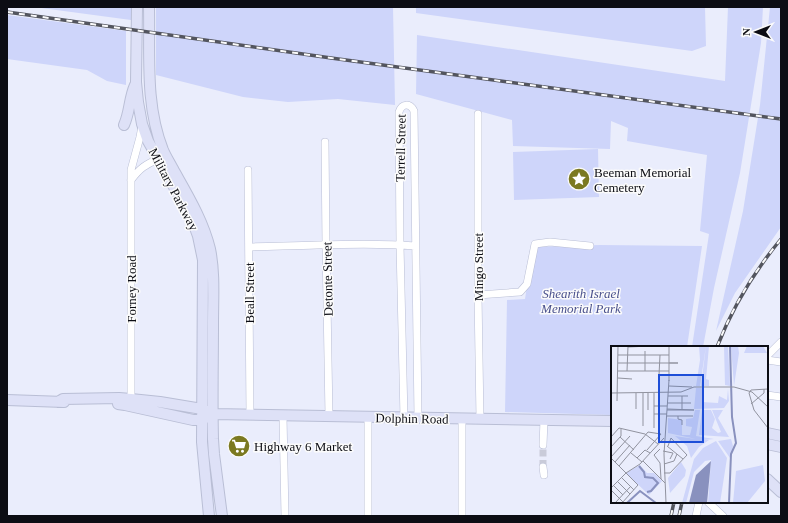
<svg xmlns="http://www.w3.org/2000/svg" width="788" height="523" viewBox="0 0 788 523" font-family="Georgia,serif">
<rect width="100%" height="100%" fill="#eaedfc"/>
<path fill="#ced5fa" d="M34 7H131V20Z
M156 7H311L318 8V7H393L395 105 338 99 288 102 243 97 156 75Z
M416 7H705L706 46 692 51 416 13Z
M728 7H763L761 43 740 173 714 288 703 347H692L709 234 700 231 707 155 627 141 628 128 611 121 610 149 513 146 512 120 416 94 417 35 725 81Z
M770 7H781V227L735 293 716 331 743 211 760 105Z
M7 15 126 31V85L107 81 87 70 7 59Z
M598 149 599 197 514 200 513 152Z
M600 245 702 246 687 347H612V415L505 412 507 300 525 299 533 247Z"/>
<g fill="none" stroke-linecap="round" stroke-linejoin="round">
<path stroke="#c9cbd9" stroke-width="7" stroke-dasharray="7 3.5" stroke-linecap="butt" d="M543 467V445"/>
<g stroke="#b9bed5" stroke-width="8">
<path id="street" d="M478 114V295L480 419
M325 142 326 245 329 416
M248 170 250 415
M131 180C140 168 145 165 158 159
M249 247C272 246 294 246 317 245 349 244 382 243 415 246
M478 295 520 292 527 284 535 244 550 242 590 246
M767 356 781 342
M767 360 781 362
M767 395 781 397
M131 399V170L140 137 142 126
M283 416 285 516
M368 417V516
M404 418 400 245 399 112C402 103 410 103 414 111L418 418
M462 419V516
M543 445 544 420
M543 467 544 475
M708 502 723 516
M696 516 699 502"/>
</g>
<g stroke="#b9bed5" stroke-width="12">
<path id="secondary" d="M137 7 136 82 138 102 142 124 148 141 191 217 198 236 203 260 202 442 209 516
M149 7C150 55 145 105 163 150 166 157 170 163 173 169 187 194 203 220 210 249 215 273 213 299 213 324 213 362 212 400 213 439L214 454 222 516
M124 125C130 112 129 98 135 85
M7 400 64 402
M58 402 63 399 119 398 131 399 160 402 202 409 213 414 612 421
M118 404 125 405 193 420H202L207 417
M767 433 781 436
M767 444 781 447
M767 479 781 492"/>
</g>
<use href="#street" stroke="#fff" stroke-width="7"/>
<use href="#secondary" stroke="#dee1f7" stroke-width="10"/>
<g stroke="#53555e" stroke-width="3.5">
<path id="rail" d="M7 12 331 58 781 119
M717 347C733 306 753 273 781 239
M671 516 674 502
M679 516 682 502"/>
</g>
<use href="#rail" stroke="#fbfbfb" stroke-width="2" stroke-dasharray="6" stroke-linecap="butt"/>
</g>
<defs>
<g id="sight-disc" transform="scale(1.15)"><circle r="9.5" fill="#7b7920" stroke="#fbfbfb"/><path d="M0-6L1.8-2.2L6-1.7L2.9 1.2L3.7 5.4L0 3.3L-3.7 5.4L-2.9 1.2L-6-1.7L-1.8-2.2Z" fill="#fff"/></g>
<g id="supermarket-disc" transform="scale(1.15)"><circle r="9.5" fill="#7b7920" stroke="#fbfbfb"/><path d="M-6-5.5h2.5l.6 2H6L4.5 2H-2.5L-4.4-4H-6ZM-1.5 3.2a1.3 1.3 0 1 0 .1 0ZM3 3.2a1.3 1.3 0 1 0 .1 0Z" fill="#fff"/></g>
</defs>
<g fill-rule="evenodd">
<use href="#sight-disc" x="579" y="179"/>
<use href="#supermarket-disc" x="239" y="446"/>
</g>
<g text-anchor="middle" stroke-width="3" stroke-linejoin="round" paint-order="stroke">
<g font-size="13" fill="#0c0d14" stroke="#fbfbfb">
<text transform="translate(400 148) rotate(-89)" y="5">Terrell Street</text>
<text transform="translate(174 189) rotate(62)" y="5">Military Parkway</text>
<text transform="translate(478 267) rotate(-90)" y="5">Mingo Street</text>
<text transform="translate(327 279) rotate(-91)" y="5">Detonte Street</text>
<text transform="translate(131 289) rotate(-90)" y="5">Forney Road</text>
<text transform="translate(249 293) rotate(-90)" y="5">Beall Street</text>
<text transform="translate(412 418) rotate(1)" y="5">Dolphin Road</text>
</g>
<g font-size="13" fill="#0c0d14" stroke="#fbfbfb" text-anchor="start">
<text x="594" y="177">Beeman Memorial<tspan x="594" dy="15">Cemetery</tspan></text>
<text x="254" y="451">Highway 6 Market</text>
</g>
<g font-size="13" font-style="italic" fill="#4a518d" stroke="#fbfbfb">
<text x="581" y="298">Shearith Israel<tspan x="581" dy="15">Memorial Park</tspan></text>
</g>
</g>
<g transform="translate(611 346)">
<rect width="157" height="157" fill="#eaedfc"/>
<path d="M88 0H95L89 40H85L89 14ZM95 0H98L95 33 98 34V40H90ZM113 0H117L119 40 114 39ZM120 0H127L128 7 123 40ZM136 0H152L156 7H133ZM85 42H93L91 56 107 57 108 50 116 54 117 43 118 55 113 62 83 63ZM84 64H89L85 90 103 93 93 94H98L88 101 80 112 76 100 64 90 85 93 57 87V72L71 74V89H79L81 81 75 80V73L82 72ZM91 64H100L104 73 101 82 107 87 110 86 101 64H112L107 72 118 91 88 89ZM120 93 122 100 119 112 107 95ZM105 95 116 112 109 157H97L100 114 94 115 83 126 75 157H71L83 113 92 102ZM70 116 75 124 74 130 59 147 57 132ZM29 119 36 127H43L51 135 38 149 15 127ZM152 119 154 135 136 157H122L125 125Z" fill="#ced5fa"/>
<path d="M100 115 96 157H78L85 129Z" fill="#8991be"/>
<path fill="none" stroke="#8991be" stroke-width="2" d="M28 120 33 126 34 131 42 132 47 137 40 145 36 146M16 157 29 145 45 157M118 157 120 108 125 97 121 71 119 0"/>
<path fill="none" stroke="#91939f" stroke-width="1" d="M71 0H87M17 1 39 0M7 9H58M7 17H67H58M7 25H58M16 25 17 0M34 25V5M48 29 49 9M7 32 21 33M58 35V0M58 40 81 41M157 43 140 44 138 47 143 64 157 82M0 47 70 46 83 41H123L141 46 157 61M25 47V63M32 47V80M37 47V64M43 47V82M57 50H77M71 50V64M6 55 7 0M57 57H80M140 58 153 47V43M43 60H56M56 64H83L56 63M43 68H56M56 70H82M67 70V73L71 74V79M0 91 8 82 34 88 47 98M9 91 23 104M56 100 72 113M0 101 10 90V83M49 103 43 109 49 117 50 133M36 104 50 88M52 105 62 107 59 113M20 107 31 116M0 111 19 90M0 112 27 139 11 157M26 112 34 104 39 107M32 115 54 137M4 116 19 99M53 118 63 115 66 108M8 120 37 86 50 88M53 127H59L76 109 60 92 57 100M10 131 23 144M6 135 19 148M2 139 12 149M0 142 15 127 29 118 53 92M0 144 12 156M4 157 20 140M55 157 53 108 58 34"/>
<path fill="#1d4ed8" fill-opacity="0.15" stroke="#1d4ed8" stroke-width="2" d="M48 29H92V96H48Z"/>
<rect width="157" height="157" fill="none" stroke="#0c0d14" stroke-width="2"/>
</g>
<rect width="788" height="523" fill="none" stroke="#0c0d14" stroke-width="16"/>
<g transform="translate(756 32) rotate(270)" stroke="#fbfbfb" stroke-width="3" paint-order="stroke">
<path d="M0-3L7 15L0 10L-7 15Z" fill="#0c0d14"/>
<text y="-6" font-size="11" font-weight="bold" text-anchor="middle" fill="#0c0d14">N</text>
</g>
</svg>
